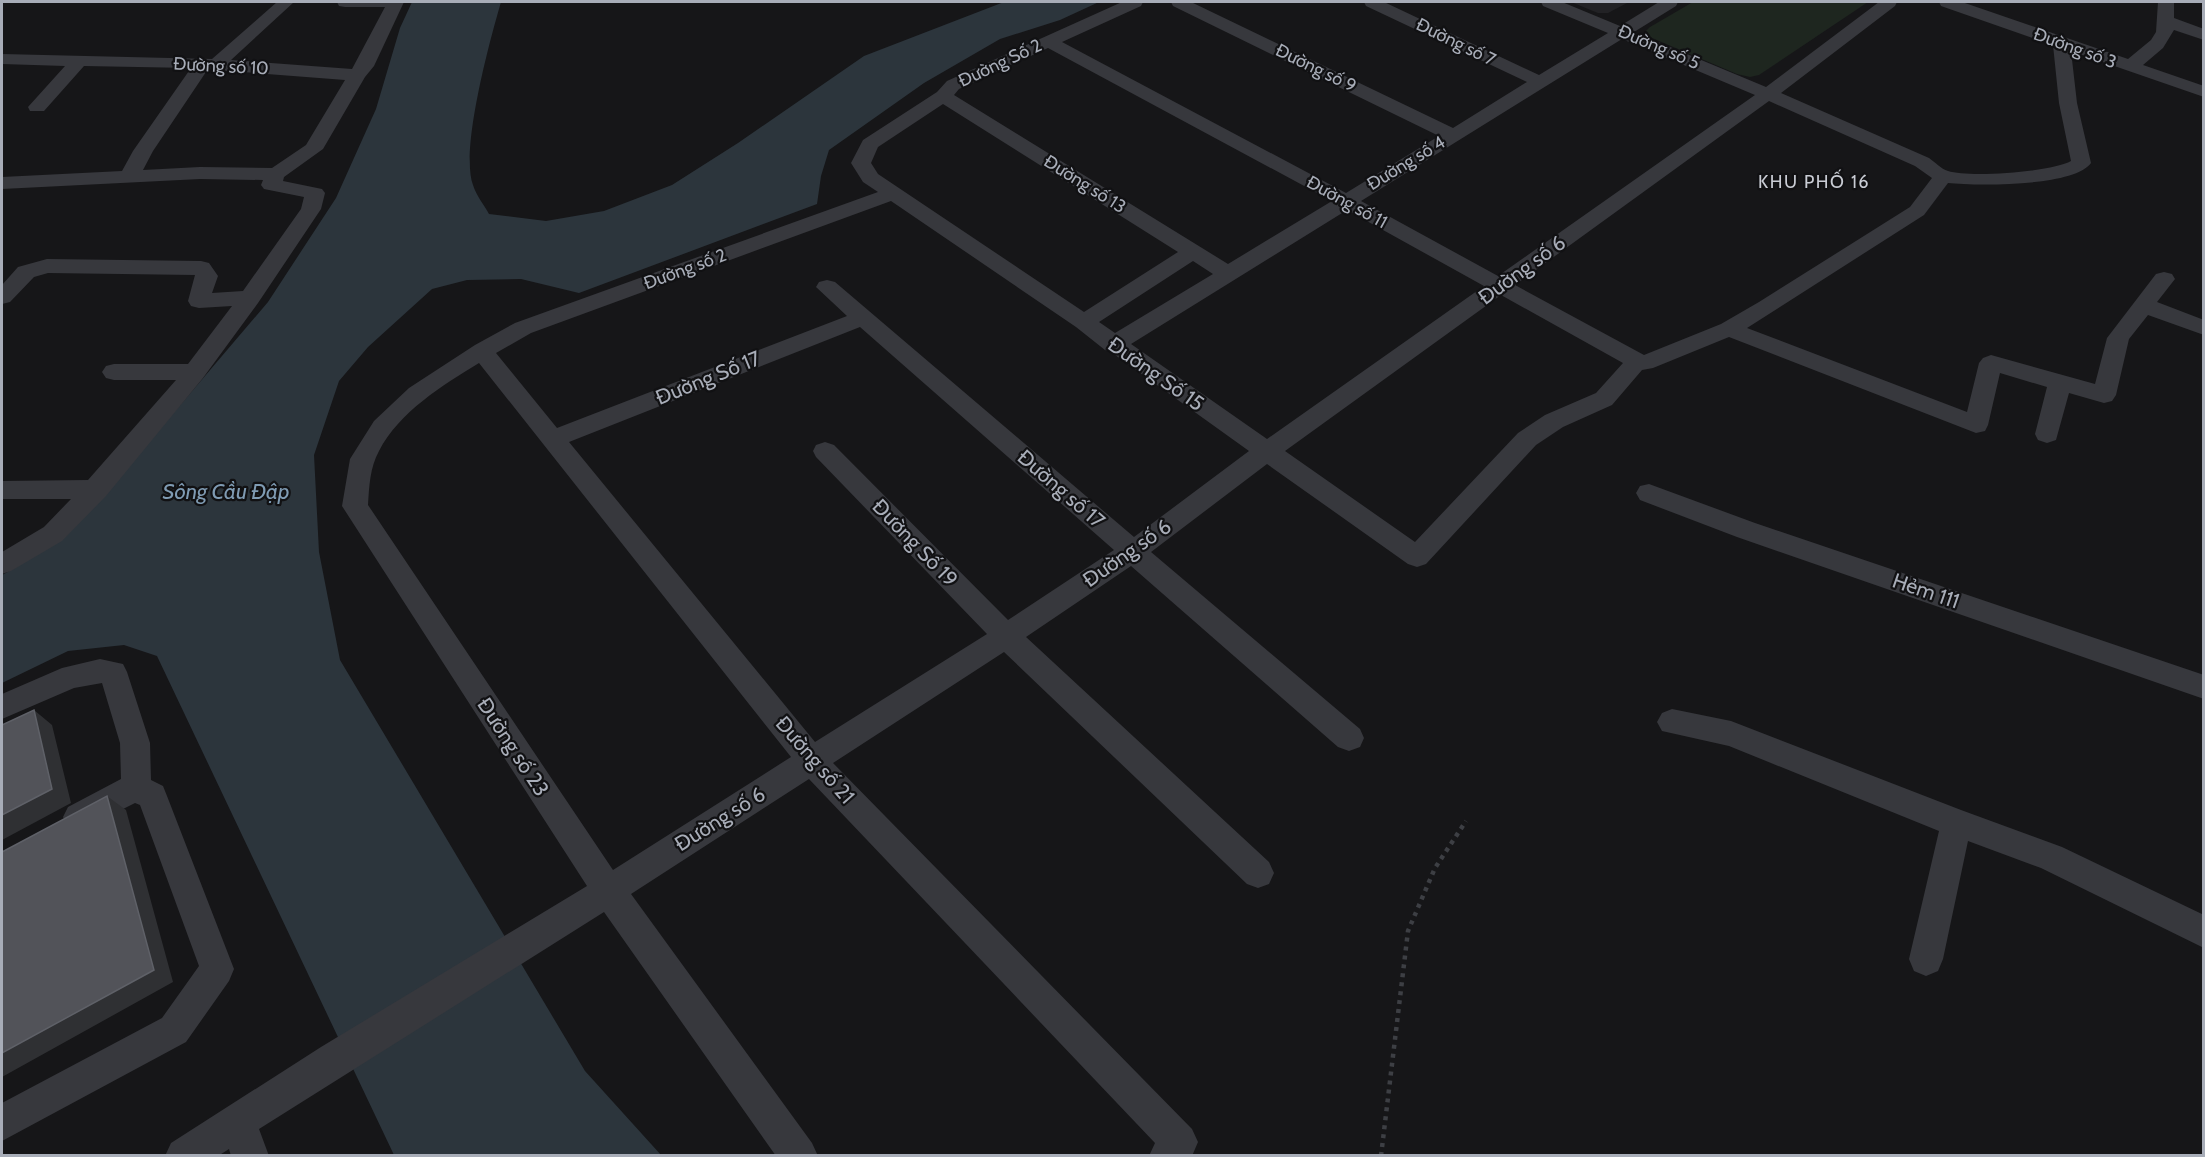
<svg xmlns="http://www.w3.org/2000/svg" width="2205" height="1157" viewBox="0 0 2205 1157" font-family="Cabin,sans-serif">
<rect width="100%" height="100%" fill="#161618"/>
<path fill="#222225" d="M1571 2H1629L1608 13H1598Z"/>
<path fill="#1e261f" d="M1693 2H1868L1759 75 1750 77 1737 74 1652 38 1645 32 1650 27Z"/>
<path fill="#2c353c" d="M412 2H501C490 40 460 150 473 185 476 195 484 205 489 214L546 221 604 211 672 185 738 143 864 56 1004 2H1099L1060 20 1000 39 924 83 829 150 821 176 817 204 579 293 521 279 467 280 432 289 368 347 339 381 314 455 319 552 340 660 585 1071 661 1155H394L157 656 124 645 68 651 2 683V575L15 568 119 477 268 302 336 198 376 109 400 28Z"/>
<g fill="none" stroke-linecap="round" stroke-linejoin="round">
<path stroke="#3d3f44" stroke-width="4.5" stroke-dasharray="4 5" stroke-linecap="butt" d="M1381 1156 1408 931 1435 868 1466 821"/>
<path fill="#37383d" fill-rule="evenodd" d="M277 2H294L231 60 352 69 385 7H345L339 6 337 2H404L374 66 365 77 323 149 284 177 283 181 322 189 325 193 321 209 258 303 203 378 106 496 62 541 11 571 2 574V552L44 527 71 499H2V481L88 480 176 380H114L106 378 102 372 106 366 114 364H188L232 306 199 308 191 306 188 301 195 275 48 273 34 277 10 302 2 304V285L18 267 47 259 201 261 209 263 218 276 212 293 243 291 301 209 304 197 264 189 261 185 263 180 200 179 2 189V177L122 171 133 151 191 68 84 66 44 111H30L28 107 65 66 2 64V54L212 59ZM208 69 216 70 345 80 306 145 272 168 200 167 143 170 153 151Z
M1122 2H1143L1141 6 1062 42 1346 193 1439 136 1173 6 1171 2H1191L1453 128 1527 82 1366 6 1364 2H1384L1539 75 1608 33 1543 6 1541 2H1562L1620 26 1659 2H1678L1676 6 1634 32 1766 87 1879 2H1897L1895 6 1781 93 1929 158C1935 162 1941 169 1948 171 1969 178 2052 172 2071 161L2059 103 2053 45 1941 6 1939 2H1962L2128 59 2151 40 2156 32 2158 2H2174V18L2204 29V40L2174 30 2163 48 2143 65 2204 86V97L2071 51 2077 103 2091 163C2074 187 1976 186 1948 183L1924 215 1747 328 1967 412 1979 363 1983 358 1991 355 2095 384 2107 338 2156 274 2164 272 2172 274 2175 279 2157 302 2204 320V335L2148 315 2129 339 2116 395 2112 401 2104 403 2069 393 2056 440 2047 443 2038 440 2035 434 2047 387 2000 373 1988 425 1985 431 1976 433 1729 337 1653 368 1642 370 1612 405 1563 427 1536 445 1426 564 1417 567 1408 564 1267 464 1151 552 1360 729 1364 738 1360 747 1349 751 1338 747 1131 566 1026 637 1269 862 1274 873 1269 884 1258 888 1247 884 1004 652 833 763 1192 1129 1198 1142 1192 1156H1149L1155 1143 809 779 631 894 812 1143 818 1156H776L604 912 259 1129 269 1156H231L229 1149 218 1156H165L171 1143 321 1047 587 886 342 506 350 459 374 421 409 388 475 345 515 323 878 192 863 182 851 163 863 140 937 92 947 81ZM1622 39 1755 95 1498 276 1361 201ZM1048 48 1332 201 1228 264 954 95 959 89ZM1769 101 1915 166 1932 178 1910 207 1759 302 1721 324 1644 355 1515 285ZM943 104 1178 252 1084 312 878 174 871 163 878 147ZM891 201 1076 327 1105 350 1111 352 1249 451 1134 537 835 282 827 280 819 282 816 287 847 316 557 428 496 353 531 333ZM1347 210 1484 286 1267 439 1131 344ZM1193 261 1213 274 1115 333 1099 322ZM1501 295 1623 363 1596 393 1545 415 1518 433 1415 542 1285 451ZM860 327 1114 550 1008 620 834 445 825 442 816 445 813 451 816 457 987 634 815 742 569 442ZM479 363 791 757 613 870 368 505C369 487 370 467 379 451 399 412 443 385 479 363Z
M1649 484 1755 523 2204 675V699L1737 537 1640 500 1636 493 1640 486Z
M100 659 123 664 127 672 150 743 151 780 163 786 167 796 234 969 229 981 186 1042 2 1141V1103L162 1018 199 966 140 805 135 803 79 831 68 827 63 817 68 807 121 779 120 743 102 683 74 688 2 719V694L62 668Z
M1672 709 1731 721 1961 810 2062 847 2204 915V948L2041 868 1968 841 1943 959 1938 971 1926 976 1914 971 1909 959 1939 831 1729 746 1662 731 1657 722 1662 713Z"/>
</g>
<path fill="#2f3033" d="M34 710 52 725 71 803 2 840V815Z
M107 796 126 810 173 982 2 1077V1053Z"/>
<path fill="#525359" stroke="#5f6168" stroke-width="1.5" d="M34 710 52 789 2 815V725Z
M107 796 154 970 2 1053V852Z"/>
<g text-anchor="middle" stroke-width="4.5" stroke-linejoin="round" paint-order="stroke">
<g font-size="18" fill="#a8adb8" stroke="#111113">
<text transform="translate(1456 42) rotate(26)" y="6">Đường số 7</text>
<text transform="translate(1659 47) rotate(23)" y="6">Đường số 5</text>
<text transform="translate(2075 48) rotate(20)" y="6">Đường số 3</text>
<text transform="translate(1000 63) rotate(-25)" y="6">Đường Số 2</text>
<text transform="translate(221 66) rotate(3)" y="6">Đường số 10</text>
<text transform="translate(1316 68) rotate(26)" y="6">Đường số 9</text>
<text transform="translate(1406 163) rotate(-31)" y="6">Đường số 4</text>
<text transform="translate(1085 184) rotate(32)" y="6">Đường số 13</text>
<text transform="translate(1347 202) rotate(29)" y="6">Đường số 11</text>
<text transform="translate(685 269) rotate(-20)" y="6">Đường số 2</text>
</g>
<g font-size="18" letter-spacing="1.5" fill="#c9ccd4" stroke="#111113">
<text x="1814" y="188">KHU PHỐ 16</text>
</g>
<g font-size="21" fill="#a8adb8" stroke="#111113">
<text transform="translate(1522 270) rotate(-36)" y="7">Đường số 6</text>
<text transform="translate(1156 374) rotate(35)" y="7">Đường Số 15</text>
<text transform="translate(708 378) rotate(-22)" y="7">Đường Số 17</text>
<text transform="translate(1061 489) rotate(41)" y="7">Đường số 17</text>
<text transform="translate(915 543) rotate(46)" y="7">Đường Số 19</text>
<text transform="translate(1127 553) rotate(-35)" y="7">Đường số 6</text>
<text transform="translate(1926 591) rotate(19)" y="7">Hẻm 111</text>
<text transform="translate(513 747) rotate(57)" y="7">Đường số 23</text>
<text transform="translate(815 760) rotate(49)" y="7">Đường số 21</text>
<text transform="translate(720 819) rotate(-32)" y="7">Đường số 6</text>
</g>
<g font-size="22" font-style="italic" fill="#7f9bb3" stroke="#111113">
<text x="226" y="499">Sông Cầu Đập</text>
</g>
</g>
<rect width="2205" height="1157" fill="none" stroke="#a8adb8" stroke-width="6"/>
</svg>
